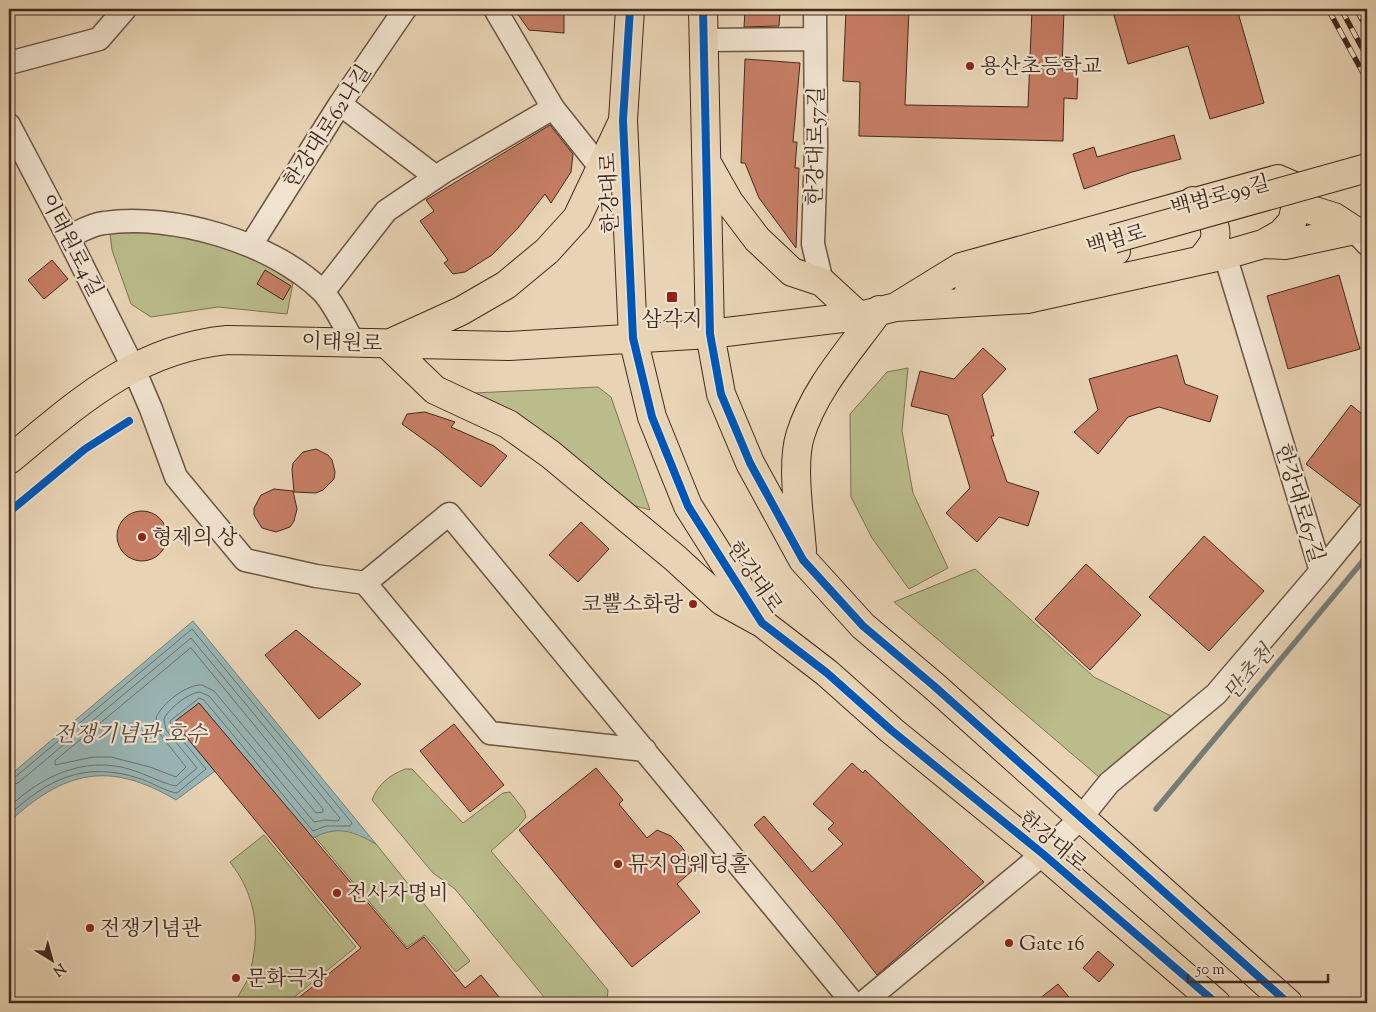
<svg xmlns="http://www.w3.org/2000/svg" width="1376" height="1012" viewBox="0 0 1376 1012" font-family="'Sorts Mill Goudy','Noto Serif KR',serif">
<rect width="100%" height="100%" fill="#e8d4b5"/>
<filter id="stains"><feTurbulence type="fractalNoise" baseFrequency=".004" numOctaves="4"/><feColorMatrix values="0 0 0 0 .2 0 0 0 0 .09 0 0 0 0 .02 0 0 0 .5 -.17"/></filter>
<radialGradient id="worn" r=".72"><stop offset=".6" stop-color="#630" stop-opacity="0"/><stop offset="1" stop-color="#630" stop-opacity=".3"/></radialGradient>
<path fill="#babc8b" stroke="#7e7254" d="M156 229 248 253 293 283 287 314 218 307 151 317 131 304 112 250 110 234Z
M908 368 902 431 913 493 948 568 909 589 872 538 851 497 850 414 887 372Z
M598 387 611 397 650 510 632 505 528 426 474 393Z
M975 569 1094 677 1171 716 1099 777 894 602Z
M405 769H412L463 823 503 793 510 792 524 810 526 817 518 827 491 851 608 990 607 1000 603 1003H549L455 889 433 873 372 800C378 784 390 775 405 769Z
M352 830 376 844 470 961 456 972 425 935 407 947 315 837 326 831Z
M264 835 356 947 287 1003H236C237 995 246 985 249 976 261 933 257 897 230 862Z"/>
<path fill="#99b7b6" stroke="#767e79" d="M193 621 376 844C353 831 337 825 313 838L199 703 174 723 215 771 176 800C109 760 64 771 9 822V776Z"/>
<g fill="none" stroke-linecap="round" stroke-linejoin="round">
<path stroke="#6e706a" stroke-width="1" d="M191 648 323 809V812L316 813 214 691 202 685C187 684 162 703 156 718L159 733 186 767 176 777 150 767 111 757H93L55 765V761Z
M9 779 14 778 192 629 352 823 350 826H326L313 831 204 700 199 698 170 721 171 726 206 769 177 793C167 792 149 781 138 778 84 761 48 779 9 815
M9 786 18 783 191 638 340 818 338 821 325 820 314 822 209 696 200 692C188 693 168 709 164 719L166 730 197 768 176 786C164 784 143 773 129 769 84 756 42 776 9 807"/>
<path stroke="#767e79" stroke-width="5.5" d="M1156 809 1367 556"/>
</g>
<path fill="#c67e65" stroke="#42291e" d="M514 9H564V33L529 30Z
M846 9H909L905 105 1028 107 1032 9H1064L1062 70H1078L1077 99 1064 98 1063 141 859 136 860 82 843 81Z
M1124 9H1237L1264 103 1210 119 1188 46 1128 64 1113 12Z
M745 10 780 12 779 26 744 27Z
M745 59 800 63 793 142H797L795 168H799L796 248 759 198 745 163H741Z
M550 125 573 154 571 172 551 203 545 194 518 228 492 255 465 272 453 274 444 263 448 260 420 221 434 211 426 200Z
M1174 135 1181 159 1132 172 1084 189 1073 154 1094 147 1097 157Z
M52 260 68 279 44 299 28 280Z
M265 270 291 286 283 300 257 284Z
M1339 275 1360 349 1288 369 1267 296Z
M983 348 1006 369 982 395 994 436H991L1007 482 1039 492 1028 526 999 517 977 542 946 513 970 488 948 415 911 406 920 371 954 379Z
M1177 355 1185 384 1218 396 1210 422 1159 407 1128 417 1098 454 1074 432 1098 410 1089 379Z
M1351 405 1367 418V502L1360 505 1306 464Z
M425 412 455 422 451 427 494 446 507 456 481 487 438 450 402 424 407 414Z
M316 449 328 455 332 460 335 472 334 479 323 490 316 493 294 492 292 470 293 463 303 452Z
M274 489 293 491 297 509 294 521 290 527 276 532 262 528 254 515V508L261 495Z
M117 536a25 25 0 1 1 50 0a25 25 0 1 1-50 0Z
M581 522 609 549 578 582 549 555Z
M1204 536 1264 591 1209 651 1149 597Z
M1086 564 1141 615 1090 670 1035 619Z
M296 630 361 684 319 719 265 655Z
M199 703 407 949 424 937 465 988 481 975 504 1003H292L361 948 174 722Z
M454 724 504 785 470 812 420 751Z
M852 763 863 773 865 770 984 882 877 975 836 922 754 825 764 816 812 872 843 844 828 829 834 823 813 804Z
M596 768 623 800 619 804 647 838 657 830 671 836 681 846 688 856 692 871 677 884 700 912 632 967 519 830Z
M1098 951 1114 965 1099 982 1083 968Z
M1058 984 1074 1003H1034Z"/>
<g fill="none" stroke-linecap="round" stroke-linejoin="round">
<g stroke="#6c5444" stroke-width="25">
<path id="minor" d="M495 9 553 108 600 167
M815 9 816 148 813 244 822 282
M704 40 815 39
M9 63 99 39 125 9
M340 104 436 177
M9 125 68 237 133 367 151 409 176 477 245 560 316 576 365 583
M1354 230 1367 244
M68 237C79 232 92 224 104 223 172 213 272 242 322 291 334 303 345 328 354 343
M251 245 340 104 405 9
M323 292 386 211 445 171 553 108
M1321 571 1367 515
M645 750 490 733 365 583 449 514C584 677 718 841 853 1003
M863 1003 1043 854 1080 819 1109 783 1216 694 1321 571 1225 255"/>
</g>
<g stroke="#42291e" stroke-width="30">
<path id="major" d="M630 9 623 120 633 338 652 417 688 506 762 623 827 673 891 730 1043 854 1216 1003
M703 9 710 334 721 394 750 463 803 560 863 626 934 686 1288 1003
M708 165 729 202 757 239 792 272 822 282 859 316
M1193 201C1207 208 1221 227 1213 244 1210 249 1205 255 1201 260
M1298 206 1334 217 1354 230
M1263 244 1285 245 1354 230
M969 290 1116 251
M395 341 461 311 506 285 547 251 577 218 622 123
M387 344 435 390 508 424 550 454 675 558 722 601 760 622
M9 460C77 404 135 349 227 340L509 346 710 334 859 316 896 307 1027 299 1225 255 1263 244 1281 234 1292 222 1298 198 1292 185 1278 179 961 267 896 307
M802 551C800 519 791 466 800 436 814 389 851 349 879 310"/>
</g>
<use href="#minor" stroke="#f0e3cf" stroke-width="22"/>
<use href="#major" stroke="#e8d4b5" stroke-width="28"/>
<g stroke="#42291e" stroke-width="5.5">
<path id="rail" d="M1328 9 1367 80
M1341 9 1367 57
M1356 9 1367 28"/>
</g>
<use href="#rail" stroke="#f0e3cf" stroke-width="4" stroke-dasharray="11" stroke-linecap="butt"/>
<g stroke="#42291e" stroke-width="30" stroke-linecap="butt">
<path id="major-bridge" d="M1113 239 1367 168"/>
</g>
<use href="#major-bridge" stroke="#e8d4b5" stroke-width="28"/>
<g stroke="#f0e3cf" stroke-width="11">
<path id="cycleway" d="M630 9 623 120 633 338 652 417 688 506 762 623 827 673 891 730 1043 854 1216 1003
M703 9 710 334 721 394 750 463 803 560 863 626 934 686 1288 1003
M9 512 85 449 129 421"/>
</g>
<use href="#cycleway" stroke="#0057b8" stroke-width="8"/>
</g>
<g fill="#8f2418" stroke="#f0e3cf" stroke-width="2">
<circle cx="970" cy="66" r="5"/>
<rect x="666" y="291" width="12" height="12" rx="2.5"/>
<circle cx="142" cy="537" r="5"/>
<circle cx="693" cy="604" r="5"/>
<circle cx="618" cy="864" r="5"/>
<circle cx="337" cy="893" r="5"/>
<circle cx="90" cy="928" r="5"/>
<circle cx="1009" cy="943" r="5"/>
<circle cx="236" cy="978" r="5"/>
</g>
<g text-anchor="middle" stroke-width="4.5" stroke-linejoin="round" paint-order="stroke">
<g font-size="21" fill="#42291e" stroke="#f0e3cf" text-anchor="start">
<text x="980" y="73">용산초등학교</text>
<text x="672" y="326" text-anchor="middle">삼각지</text>
<text x="152" y="544">형제의 상</text>
<text x="683" y="611" text-anchor="end">코뿔소화랑</text>
<text x="628" y="871">뮤지엄웨딩홀</text>
<text x="347" y="900">전사자명비</text>
<text x="100" y="935">전쟁기념관</text>
<text x="1019" y="950">Gate 16</text>
<text x="246" y="985">문화극장</text>
</g>
<g font-size="21" fill="#42291e" stroke="#f0e3cf">
<text transform="translate(327 126) rotate(-57)" y="7">한강대로62나길</text>
<text transform="translate(815 146) rotate(-89)" y="7">한강대로57길</text>
<text transform="translate(609 193) rotate(-92)" y="7">한강대로</text>
<text transform="translate(1220 195) rotate(-15)" y="7">백범로99길</text>
<text transform="translate(1116 239) rotate(-16)" y="7">백범로</text>
<text transform="translate(72 245) rotate(63)" y="7">이태원로4길</text>
<text transform="translate(342 342) rotate(2)" y="7">이태원로</text>
<text transform="translate(1300 503) rotate(73)" y="7">한강대로67길</text>
<text transform="translate(755 577) rotate(56)" y="7">한강대로</text>
<text transform="translate(1053 841) rotate(40)" y="7">한강대로</text>
</g>
<g font-size="22" font-style="italic" fill="#584c44" stroke="#f0e3cf">
<text transform="translate(1248 672) rotate(-50)" y="8">만초천</text>
<text x="130" y="741">전쟁기념관 호수</text>
</g>
</g>
<rect width="1376" height="1012" fill="none" stroke="#e8d4b5" stroke-width="30"/>
<rect x="10" y="10" width="1356" height="992" fill="none" stroke="#42291e" stroke-width="2.5"/>
<rect x="15" y="15" width="1346" height="982" fill="none" stroke="#42291e"/>
<g transform="translate(52 960) rotate(143)" stroke="#f0e3cf" stroke-width="4" paint-order="stroke">
<path d="M0-4L9 19L0 12L-9 19Z" fill="#42291e"/>
<text y="-8" font-size="14" font-weight="bold" text-anchor="middle" fill="#42291e">N</text>
</g>
<path d="M1188 974v8h140v-8" fill="none" stroke="#42291e" stroke-width="2.5"/>
<text x="1196" y="974" font-size="15" fill="#42291e" stroke="#f0e3cf" stroke-width="4" paint-order="stroke">50 m</text>
<rect width="100%" height="100%" filter="url(#stains)"/>
<rect width="100%" height="100%" fill="url(#worn)"/>
</svg>
